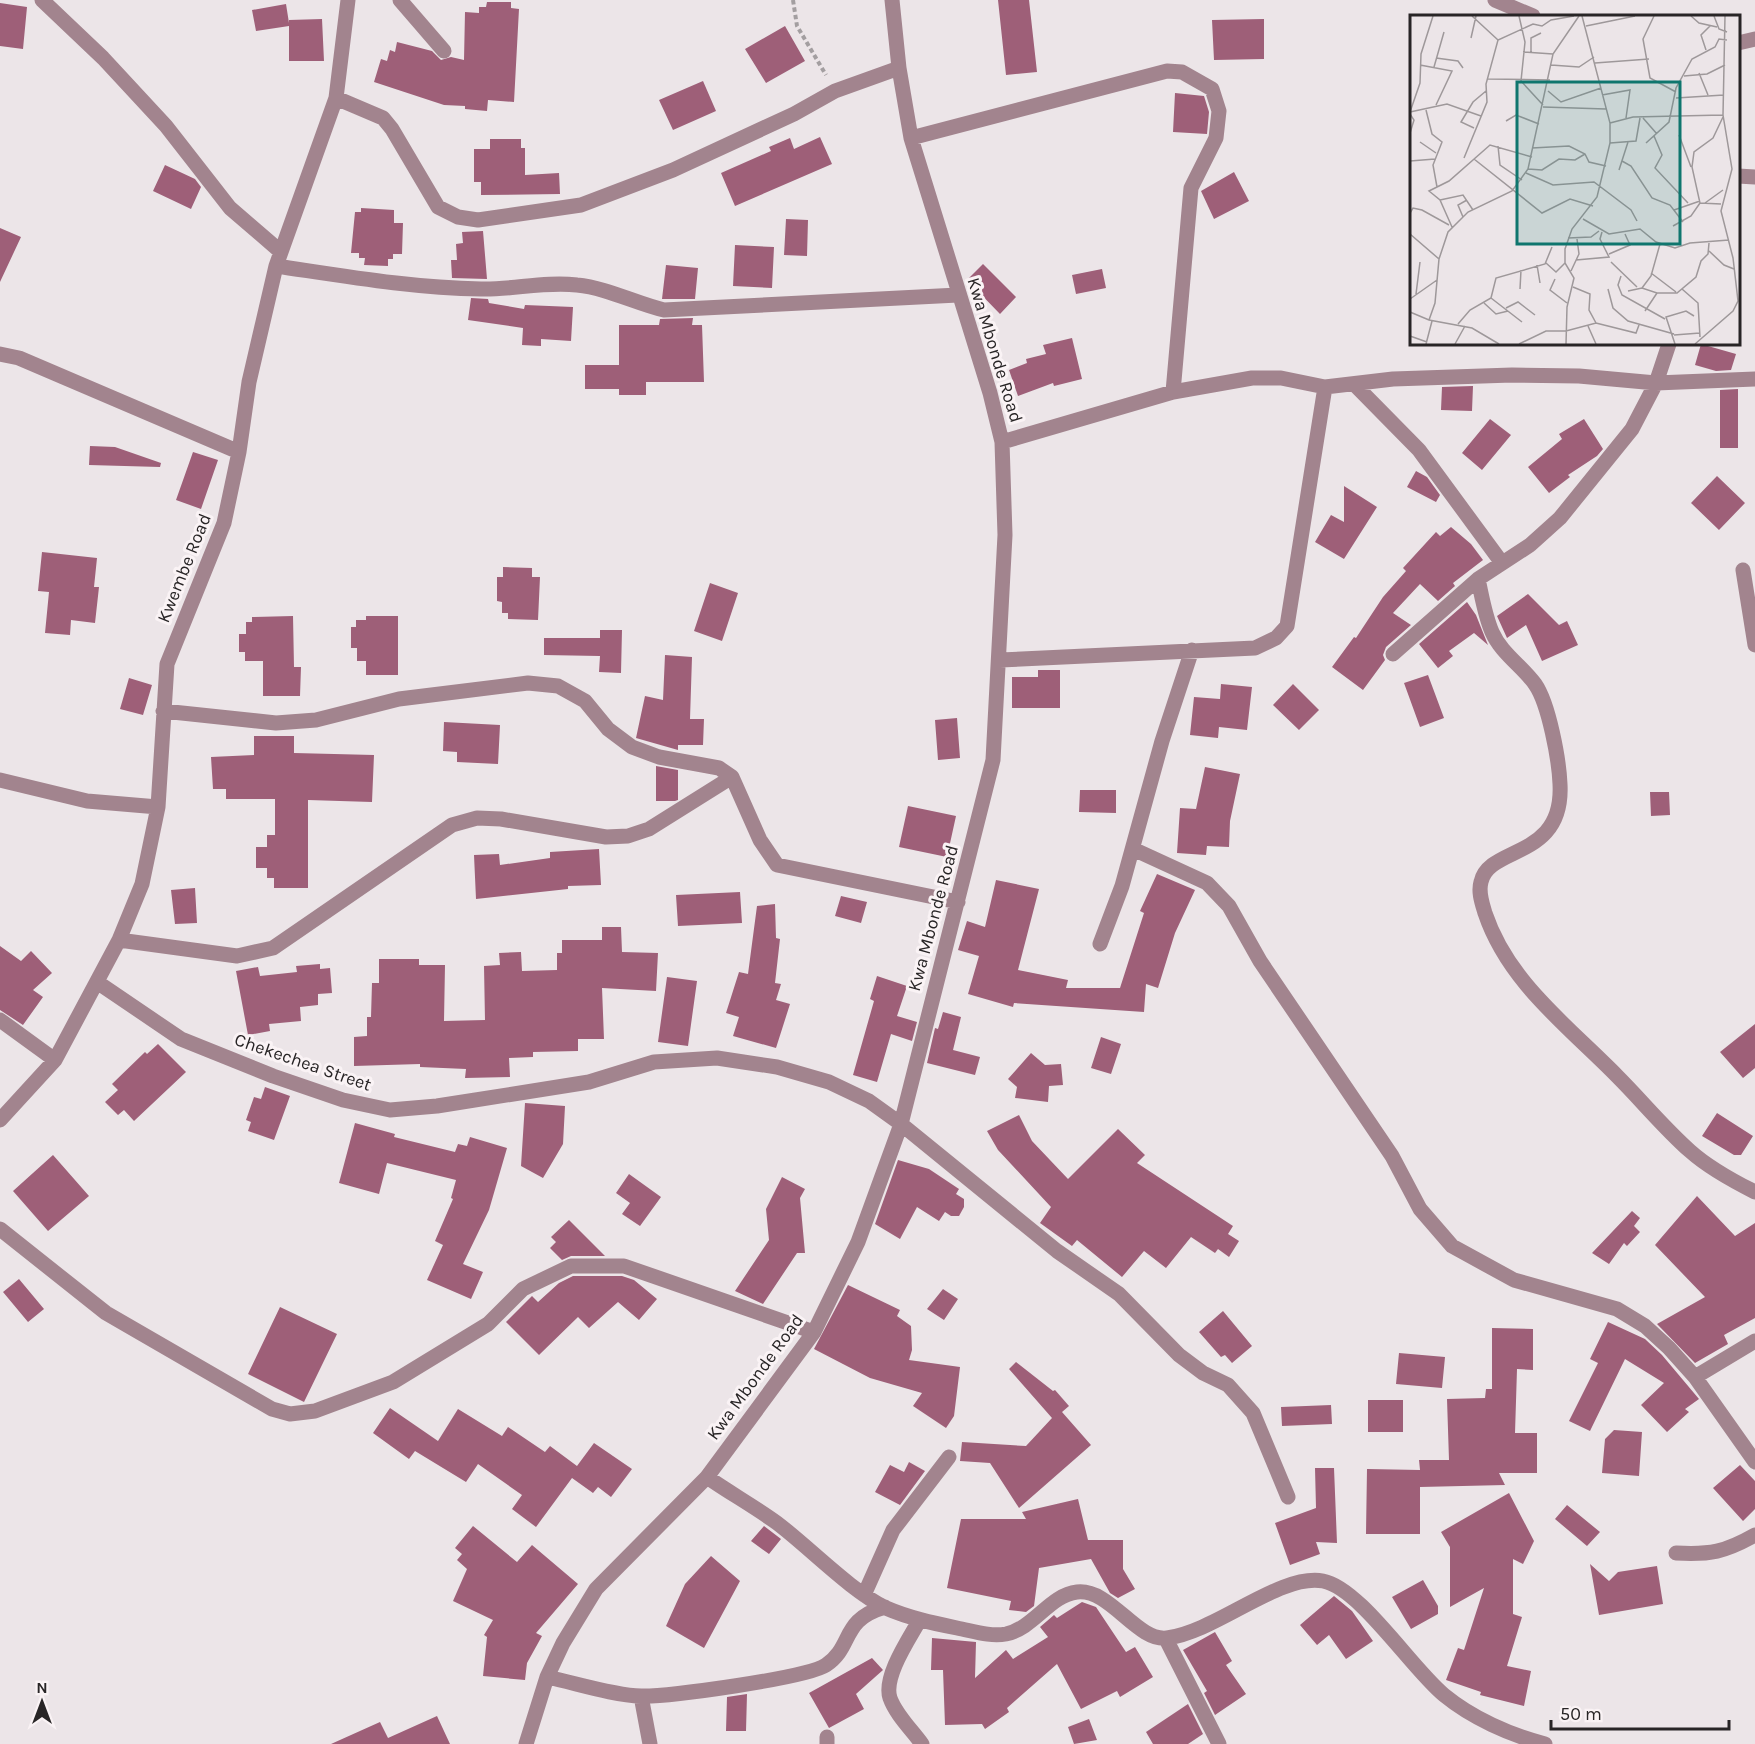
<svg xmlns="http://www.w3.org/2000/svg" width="1755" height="1744" viewBox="0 0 1755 1744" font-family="Karla,sans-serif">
<rect width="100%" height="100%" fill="#ece5e8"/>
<path fill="#9e5f78" d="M998 0H1029L1037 72 1006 75Z
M487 2H511V8L519 9 514 102 488 100 487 111 465 109V106L444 105 374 82 381 59 387 61 390 50 395 52 397 42 432 51 441 60 451 57 464 60 465 12 479 13V7H486Z
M0 3 27 7 23 49 0 46Z
M286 4 289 23V20L322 19 324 61H289V26L256 31 252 10Z
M1264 19V59L1214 60 1212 20Z
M785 26 805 61 766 83 745 49Z
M703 81 716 111 673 130 659 100Z
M1175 93 1204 96 1209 112 1207 134 1173 132Z
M820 137 832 164 735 206 721 173 771 151 769 147 790 138 794 149Z
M490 139H521V148H525V175L559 173 560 194 481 195V182H474V149H490Z
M165 165 195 179 201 187 191 209 153 191Z
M1234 172 1249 201 1214 219 1201 191Z
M361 208 394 210V223H403L402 254H393V259H388V266L364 265 365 258H359V253H351L355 212H361Z
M786 219 808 220 807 256 784 255Z
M0 228 21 237 0 282Z
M483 231 487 279 452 278 451 260H457L456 244 463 243 462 232Z
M735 245 774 247 772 288 733 286Z
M983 264 1016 297 1000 314 967 280Z
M666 265 698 268 695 299H662Z
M1102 269 1106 288 1076 294 1072 275Z
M471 298 488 299 489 303 524 309 525 305 573 307 571 341 541 339V346L522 345 523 328 468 320Z
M693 318 692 325H702L704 382H646V395H619V389H585V365H619V325H659L660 319Z
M1072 338 1082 379 1054 386 1053 383 1018 396 1009 370 1027 363 1026 359 1046 354 1043 345Z
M1701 344 1736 354 1731 370 1716 371 1695 365Z
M1473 386 1472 411 1441 410 1442 387Z
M1738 389V448H1720V390Z
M1490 419 1511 435 1482 470 1462 453Z
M1584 419 1603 449 1597 456 1568 475 1570 477 1549 493 1528 467 1562 439 1559 434Z
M90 446 115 447 161 463 160 467 89 465Z
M193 452 218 460 201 509 176 500Z
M1416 471 1427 477 1440 495 1436 502 1407 487Z
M1717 476 1745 503 1719 530 1691 503Z
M1344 486 1377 507 1344 559 1315 542 1331 515 1344 522Z
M1451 527 1471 544 1483 560 1453 583 1455 586 1438 601 1420 584 1393 613 1411 625 1386 647 1383 655 1385 660 1363 690 1332 667 1354 637 1356 638 1383 597 1406 571 1403 568 1436 532 1440 536Z
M42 552 97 558 94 587H99L95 623 71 620 70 635 45 633 49 592 38 591Z
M503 567 532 568V577H540L538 620 508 619V613H502V602L497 601V577H503Z
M710 583 738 593 722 641 694 631Z
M1528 594 1559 625 1567 621 1578 645 1542 661 1526 625 1507 638 1497 616Z
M1467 602 1476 615 1488 645 1474 633 1449 651 1453 656 1438 668 1419 644Z
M293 616 294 667H301L300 696H263V661H245V652H239V634H246V622H252V617Z
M366 616H398V675H366V661H357V648H351V627H356V620H366Z
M600 630H622L621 673 599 672 600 656 544 655V638H600Z
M665 655 692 657 690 719H704L703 745H678V750L636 738 645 696 663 700Z
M1038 670H1060V708H1012V677H1038Z
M1428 675 1444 718 1420 727 1404 683Z
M129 678 152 685 143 715 120 709Z
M1221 684 1252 687 1247 730 1219 727 1218 738 1190 735 1194 697 1220 699Z
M1293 684 1319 710 1299 730 1273 705Z
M957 718 960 758 938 760 935 720Z
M444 722 500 725 498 764 457 762V752L443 751Z
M254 736H294V753L374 755 372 802 308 800V888H274V878H267V868H256V847H267V835H275V799H226V789H213L211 757 254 755Z
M656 766 678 770V800L675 801H656Z
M1205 767 1240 774 1230 821 1229 847 1207 846 1206 855 1177 853 1180 808 1196 809Z
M1080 790H1116V813L1079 812Z
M1650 792H1669L1670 815 1651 816Z
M908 806 956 816 947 857 899 847Z
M599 849 601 885 568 886V889L476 899 474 855 499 854 500 865 550 858V852Z
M1157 874 1195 890 1175 933 1158 988 1146 984 1144 1012 1014 1003 1013 1007 968 994 979 956 958 950 967 921 985 927 996 880 1039 889 1018 970 1068 980 1066 988H1120L1144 913 1140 911Z
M195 888 197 923 175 924 171 890Z
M740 892 742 923 678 926 676 895Z
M841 896 867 902 861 923 835 916Z
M775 904 776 938 780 939 775 983 781 984 776 1000 790 1004 776 1048 733 1036 739 1017 726 1013 739 972 748 974 757 906Z
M602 927H621L622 952 658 953 656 991 602 988 604 1039H578V1051L533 1052V1057L509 1058 510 1077 465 1078 466 1069 420 1067V1064L354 1066V1037L367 1036V1017H371L372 983H379V959H419V965H445L444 1021 485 1020 484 966 500 965 499 953 521 952 522 971 557 970V953H562V940H602Z
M0 946 21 961 31 951 52 973 33 990 43 997 23 1025 0 1010Z
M320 964V969L330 968 332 993 318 994V1005L300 1007 301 1021 269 1024 270 1031 248 1035 236 971 258 967 260 976 297 972 296 966Z
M877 976 907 986 897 1016 917 1022 912 1041 891 1034 877 1082 853 1075 874 1001 870 999Z
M667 977 697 981 688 1046 658 1042Z
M943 1012 961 1017 953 1050 980 1057 975 1075 927 1063 935 1028 938 1029Z
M1755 1024V1068L1743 1078 1720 1052Z
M1101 1037 1121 1044 1111 1074 1091 1068Z
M158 1044 186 1072 134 1121 124 1110 118 1115 105 1102 118 1090 112 1084 145 1052 147 1054Z
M1031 1053 1045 1065 1061 1064 1063 1085 1049 1086 1048 1102 1015 1098 1017 1087 1008 1079Z
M265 1087 290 1096 274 1140 248 1131 251 1122 246 1120 254 1097 261 1099Z
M525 1103 565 1106 563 1144 543 1178 521 1166Z
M1717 1113 1753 1136 1741 1155H1734L1702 1136Z
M1019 1115 1032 1141 1068 1179 1118 1129 1145 1155 1137 1163 1233 1226 1228 1234 1239 1241 1229 1257 1218 1249 1215 1253 1191 1237 1166 1268 1144 1251 1122 1277 1077 1240 1072 1246 1040 1223 1051 1207 998 1150 987 1131Z
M355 1123 395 1134 394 1137 455 1152 458 1144 467 1146 470 1137 507 1148 489 1210 463 1264 483 1272 471 1299 427 1280 443 1245 435 1241 453 1199 451 1198 456 1180 387 1163 379 1194 339 1183Z
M53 1155 89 1196 48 1231 13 1191Z
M898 1160 929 1169 959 1189 956 1194 964 1199V1207L959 1216H951L945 1212 939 1221 917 1207 900 1239 875 1224Z
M629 1174 661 1197 640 1226 622 1214 630 1203 616 1193Z
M782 1177 805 1189 800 1198 805 1253H797L763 1304 735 1291 769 1240 766 1209Z
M1697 1196 1735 1236 1755 1223V1318L1724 1335 1728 1344 1695 1363 1657 1324 1705 1297 1655 1245Z
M1632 1211 1640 1218 1634 1226 1640 1232 1627 1246 1624 1243 1609 1264 1592 1253Z
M569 1220 605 1256H571L562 1260 550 1248 556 1242 551 1237Z
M573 1276H622L634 1280 657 1299 639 1320 618 1302 589 1328 578 1317 539 1355 506 1322 532 1296 538 1302 559 1283Z
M19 1279 44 1309 28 1322 3 1292Z
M848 1285 900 1310 897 1316 911 1326 912 1350 909 1360 960 1367 954 1416 946 1428 913 1406 922 1393 870 1378 814 1349Z
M943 1289 958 1299 944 1320 927 1309Z
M280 1307 337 1334 304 1402 248 1374Z
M1223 1311 1252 1346 1232 1363 1225 1355 1221 1357 1199 1332Z
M1608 1322 1645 1339 1662 1355 1699 1399 1685 1409 1689 1412 1667 1432 1641 1405 1664 1383 1625 1359 1590 1431 1569 1421 1598 1363 1590 1359Z
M1492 1328 1533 1329V1370L1517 1369 1515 1433H1537V1473H1499L1505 1485 1420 1487V1534H1366L1367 1469 1420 1470 1419 1460H1449L1447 1399 1485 1398 1486 1389H1492Z
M1399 1353 1445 1357 1442 1388 1396 1384Z
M1016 1362 1053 1391 1055 1390 1069 1406 1062 1412 1091 1445 1019 1508 990 1463 960 1461 962 1442 1026 1446 1052 1418 1009 1369Z
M1368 1400H1403V1432H1368Z
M1331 1405 1332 1424 1282 1426 1281 1407Z
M390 1408 438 1441 458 1409 502 1436 508 1427 545 1452 550 1446 577 1466 594 1443 632 1469 611 1497 598 1487 593 1493 572 1478 536 1527 512 1509 522 1495 478 1464 466 1482 415 1451 409 1459 373 1433Z
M1614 1430 1642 1432 1639 1476 1602 1473 1605 1439Z
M909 1462 925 1471 900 1505 875 1492 890 1465 904 1472Z
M1740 1465 1755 1481V1509L1743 1521 1713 1488Z
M1315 1468H1334L1337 1543 1316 1542 1320 1554 1290 1565 1275 1523 1316 1508Z
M1509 1493 1534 1541 1523 1564 1513 1559V1614L1522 1617 1507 1666 1531 1671 1524 1706 1480 1695 1481 1692 1446 1680 1458 1648 1464 1650 1484 1588 1450 1607V1547L1441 1532Z
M1078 1499 1088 1540H1123V1569L1135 1589 1118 1598 1110 1593 1091 1559 1039 1568 1034 1606 1026 1612 1009 1610 1011 1601 947 1588 961 1519H1026L1022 1512Z
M1567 1505 1600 1532 1587 1546 1555 1519Z
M473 1526 517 1562 532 1545 578 1584 536 1633 542 1636 527 1663 525 1680 483 1676 487 1637 484 1635 493 1620 453 1601 467 1569 457 1560 462 1554 455 1548Z
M764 1526 781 1539 769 1554 751 1541Z
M711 1556 740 1581 704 1648 666 1626 685 1584Z
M1590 1564 1609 1581 1618 1572 1657 1566 1663 1604 1599 1615Z
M1423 1580 1438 1606V1614L1411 1629 1392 1597Z
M1334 1596 1352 1611 1373 1641 1346 1659 1329 1635 1317 1645 1300 1625Z
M1082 1602 1096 1607 1126 1652 1135 1647 1153 1677 1120 1697 1117 1691 1081 1709 1057 1664 1007 1708 1009 1712 985 1729 982 1724 945 1725 943 1670H931L932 1638 976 1642 975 1678 1006 1650 1013 1659 1048 1637 1040 1627 1054 1615 1057 1618Z
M1215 1632 1232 1661 1226 1665 1246 1694 1215 1715 1204 1693 1207 1691 1183 1650Z
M872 1658 883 1670 856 1694 864 1709 829 1728 809 1693Z
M747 1694 746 1731H726L727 1697Z
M1188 1704 1203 1734 1188 1744H1153L1146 1732Z
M437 1716 450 1744H331L380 1722 388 1738Z
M1089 1719 1097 1740 1074 1744 1068 1727Z"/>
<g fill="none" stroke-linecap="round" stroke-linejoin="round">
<path stroke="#a39ea0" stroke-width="4" stroke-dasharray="4.5 3" stroke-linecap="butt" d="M793 0 797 26 826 75"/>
<path stroke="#a2848e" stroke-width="15" d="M42 0 103 58 166 126 230 208 281 252
M400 0 444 51
M1495 0 1533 16
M1738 43 1755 39
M336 98 383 118 392 129 438 207 458 217 478 220 581 205 673 170 794 114 835 91 899 68
M911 138 1167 71 1182 72 1212 89 1219 111 1216 138 1191 188 1173 392
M1738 176 1755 177
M276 266C344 276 412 288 481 289 512 290 545 281 577 285 607 288 635 303 664 310L958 295
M0 354 19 358 239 452
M1355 385 1419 450 1502 563
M1002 442 1173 392 1252 378H1281L1325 387 1393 379 1512 375 1579 376 1656 383 1755 379
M1743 570 1755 645
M1478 579C1482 597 1485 616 1492 632 1501 653 1522 666 1535 684 1549 704 1559 760 1560 784 1564 860 1489 845 1481 882 1478 892 1482 903 1485 913 1508 982 1568 1026 1617 1076 1642 1101 1664 1128 1690 1151 1709 1168 1733 1181 1755 1192
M1393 654 1478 579 1530 545 1560 518 1632 429 1656 383 1669 344
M1000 660 1255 648 1276 638 1287 626 1325 387
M163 711 276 723 316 720 399 699 528 683 558 686 585 701 608 729 632 747 659 757 719 768 732 777 760 840 777 865 958 902
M0 780 87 801 158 807
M1133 849 1207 883 1229 906 1260 961 1392 1156 1420 1209 1452 1246 1514 1280 1617 1309 1645 1326 1669 1348 1695 1377 1755 1462
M119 940 237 956 273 948 452 825 477 818 501 819 606 837 628 836 649 829 732 777
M1100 944 1122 886 1162 741 1192 650
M97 982 181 1039 273 1076 343 1100 390 1110 437 1106 589 1082 654 1062 717 1058 777 1067 829 1082 869 1101 901 1124 1057 1251 1119 1294 1179 1355 1203 1373 1228 1385 1253 1413 1288 1497
M0 1020 55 1060
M0 1120 55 1060 119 940 142 884 158 807 167 664 224 523 239 452 249 382 276 266 336 98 348 0
M0 1229 106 1313 272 1409 290 1414 315 1411 393 1382 488 1324 523 1289 571 1266H624L814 1332
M1695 1377 1755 1341
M707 1477C730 1493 755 1507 777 1523 810 1548 851 1591 886 1608 909 1618 933 1623 957 1628 973 1631 990 1637 1006 1634 1034 1628 1050 1595 1077 1592 1110 1588 1137 1642 1167 1638 1216 1632 1280 1573 1323 1581 1360 1588 1412 1669 1444 1695 1472 1718 1510 1735 1545 1744
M1676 1553C1710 1555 1725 1552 1755 1535
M864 1595 893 1530 949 1457
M919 1621C909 1639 883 1677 890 1698 896 1715 912 1730 922 1744
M1166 1639 1219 1744
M547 1677C576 1683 612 1695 641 1696 668 1697 806 1678 826 1665 854 1646 840 1620 885 1607
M641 1696 650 1744
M827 1737V1744
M526 1744 547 1677 563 1643 596 1589 707 1477 814 1332 858 1242 901 1124 993 760 1005 535 1002 442 990 393 911 138 899 68 892 0"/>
</g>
<g text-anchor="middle" stroke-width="6" stroke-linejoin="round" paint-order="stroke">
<g font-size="18" fill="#282526" stroke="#faf3f5">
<text transform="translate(995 350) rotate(73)" y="6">Kwa Mbonde Road</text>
<text transform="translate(184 568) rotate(-68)" y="6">Kwembe Road</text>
<text transform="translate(933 918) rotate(-75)" y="6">Kwa Mbonde Road</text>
<text transform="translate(303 1062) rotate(19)" y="6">Chekechea Street</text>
<text transform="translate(755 1377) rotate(-54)" y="6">Kwa Mbonde Road</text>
</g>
</g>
<g transform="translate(1410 15)">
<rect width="330" height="330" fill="#ece5e8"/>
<path fill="none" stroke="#9e989a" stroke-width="1.5" d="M62 1 88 25M109 1 115 27 111 66 133 90M244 1 233 24 240 63 266 77M281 1 289 8 307 12M304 1 309 14 317 17M176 11 225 1M61 23 66 1M296 35 291 20 300 11M113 37 143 39M121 37V23L131 18M26 43 48 46 53 53M185 48 239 44M10 50 42 56 26 90M141 50 169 52 184 42M24 52 34 17M289 58 298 80M274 61 297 59 315 50M78 64 140 65M138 76 151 87 191 73M192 80 220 75 216 103M266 83 314 80M133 92 196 94M16 95 22 119 32 127 23 150 27 172M0 97 10 68 11 39 23 1M0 97 37 89 71 101M0 99 4 105 0 118M233 103 247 119M96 106 106 100 129 109M200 108 223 102 313 100M64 113 51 107 63 87 76 76M269 120 281 152M244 121 252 140 245 153 278 188M10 127 26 138M200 128 226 126 230 103M236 128 259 107 266 73 282 44 305 32 309 24 317 25M88 131 90 150 112 165M122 133 159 131 175 139 179 147 196 151M54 143 77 87 76 69 88 25 123 9 132 11 141 5 164 1M64 144 132 198 160 184 183 191M0 146 25 144M212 146 221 151 242 183 260 190 273 207M118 154 132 155 149 144 165 145 175 139M209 155 218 127M116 158 143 170 184 167 221 195 227 206M30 185 53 180 63 195M290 188 311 189M295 188 313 175M264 195 290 186M0 198 3 193 12 195 39 210M53 202 48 190 57 185M173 204 199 219 230 214 246 227 265 233 280 228 319 225M263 211 281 201 290 188 282 152 284 137 303 123 313 102M42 212 30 185 19 176 39 166 80 130 122 142M0 219 29 244M158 223 181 222 189 216M299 236 314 250 324 254M199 239 220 230 215 219M166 245 199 242 190 224 192 217M201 247 227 272M136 248 146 257 155 248M127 250 130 268M161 256 169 239 167 224M241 258 266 277M211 261 208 270 212 280 255 304M145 264 140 275 157 288M163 272 180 279 179 295 186 308M232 273 241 261 250 229M110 274 111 255M198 274 203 293 218 306 264 319M272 274 288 288 290 322M218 276 232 273 247 278H267L286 262 291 246 298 239 299 228M6 279 10 247M81 283 112 307M0 284 27 265M74 288 86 299 98 296M96 293 108 287 125 300M235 296 247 278M0 297 19 305 62 313 89 329M19 305 25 288 29 244 38 217 58 197 102 176 118 154 143 39 169 1M48 309 60 295 81 283 86 263 135 249 142 232M178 311 186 329M264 320 290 318M0 321 17 327M16 329 22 306M45 329 55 311M109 329 136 316H156L186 308 226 318 229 310M156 329 157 292 164 263 155 248V234L162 214 187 182 200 128V108L172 1M265 329 256 302 276 296 284 301M285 329 323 296 328 286 323 243 311 196 322 154 313 100 315 1"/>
<path fill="#0f766e" fill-opacity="0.15" stroke="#0f766e" stroke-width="3" d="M107 67H270V229H107Z"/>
<rect width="330" height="330" fill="none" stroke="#282526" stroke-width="3"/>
</g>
<g transform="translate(42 1702)" stroke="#faf3f5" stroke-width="4.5" paint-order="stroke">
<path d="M0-4.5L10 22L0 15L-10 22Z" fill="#282526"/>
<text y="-9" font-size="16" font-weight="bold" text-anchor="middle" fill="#282526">N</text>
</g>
<path d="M1551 1720v9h178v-9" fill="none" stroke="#282526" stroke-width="3"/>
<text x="1560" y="1720" font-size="18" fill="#282526" stroke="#faf3f5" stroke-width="4.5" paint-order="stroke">50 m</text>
</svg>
